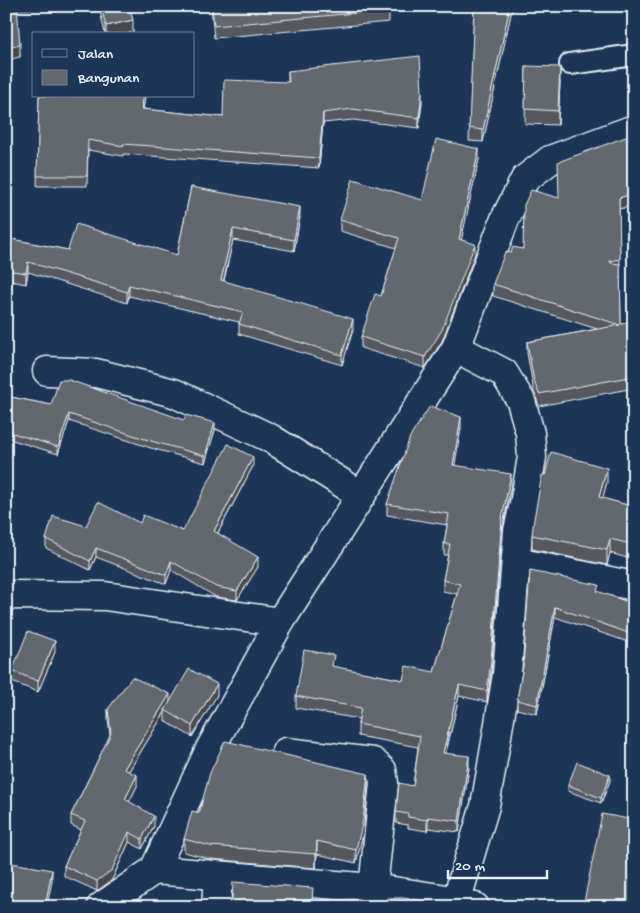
<svg xmlns="http://www.w3.org/2000/svg" width="640" height="913" font-family="'Gochi Hand',sans-serif">
  <rect width="100%" height="100%" fill="#1d3557"/>
  <filter id="ink" filterUnits="userSpaceOnUse"><feTurbulence type="fractalNoise" baseFrequency=".02" numOctaves="2"/><feDisplacementMap in="SourceGraphic" scale="10" xChannelSelector="R" yChannelSelector="G"/><feConvolveMatrix kernelMatrix="1 2 1 2 8 2 1 2 1" color-interpolation-filters="sRGB"/></filter>
  <g filter="url(#ink)">
    <g fill="none" stroke-linecap="round" stroke-linejoin="round">
      <!-- lane casing -->
      <g stroke="#e8f1f8" stroke-width="24">
        <path id="lane" d="M570 64 634 55"/>
      </g>
      <!-- street casing -->
      <g stroke="#e8f1f8" stroke-width="31">
        <g id="street">
          <path d="M456 348 504 373 521 401 530 433 532 457 525 499 518 531 507 674 497 736 485 806 456 902"/>
          <path d="M47 371 96 373 174 393 270 438 361 495"/>
          <path d="M516 562 634 586"/>
          <path d="M6 595 105 596 280 622"/>
          <path d="M286 752 373 762 382 770 384 783 373 888V905"/>
          <path d="M154 870 210 749 280 622 456 348 505 219 525 179 550 160 634 129"/>
          <path d="M101 907 154 870 373 888 440 898 475 907"/>
          <path d="M216 907 218 876"/>
        </g>
      </g>
      <!-- lane -->
      <use href="#lane" stroke="#1d3557" stroke-width="20"/>
      <!-- street -->
      <use href="#street" stroke="#1d3557" stroke-width="28"/>
    </g>
    <!-- wall -->
    <g fill="#56595f" stroke="#e8f1f8">
      <path d="M6 6H33V9L17 10 20 57Z"/>
      <path d="M99 6H130L133 32 125 34H105Z"/>
      <path d="M211 6H389V22L214 38Z"/>
      <path d="M474 6H516V9H512L483 142 469 141Z"/>
      <path d="M525 6H617L570 8Z"/>
      <path d="M526 66 560 82 558 125 525 124Z"/>
      <path d="M288 71 422 102 419 128 353 120 323 123 319 168 123 154V156L88 150 87 186H37L39 96H145L143 109 223 117 288 82Z"/>
      <path d="M634 134V205L619 209 621 324 634 336V388L539 406 534 392 527 353V342L597 329 493 296V284L511 253 523 249Z"/>
      <path d="M479 159 461 240 475 254 442 341 425 368 361 348V337L381 296 396 248 340 231V220L422 200Z"/>
      <path d="M191 187 300 217 294 251 233 240 224 281 353 330 342 365 239 334V322L129 296 127 303 28 272 26 284 6 280V238L68 250 177 255Z"/>
      <path d="M6 396 51 405 215 430 205 463 151 448 69 421 58 454 6 438Z"/>
      <path d="M461 428 454 466 511 485 502 530 491 672 487 702 459 696 446 753 469 768 459 832 428 828 427 831 408 828V825L396 823V812L413 786 418 747 358 736V724L359 719 296 708V696L334 667 403 680 434 672 457 594 443 591V580L448 555H444V544L447 525 387 515V504Z"/>
      <path d="M253 466 218 533 258 567 237 600 216 597 171 570 166 584 96 557 90 570 46 548V539L86 526 140 523 183 531Z"/>
      <path d="M607 482 602 498 634 507V560L610 553 607 565 532 549V535Z"/>
      <path d="M530 571 599 592 634 604V644L555 617 537 714 517 709V700L523 666Z"/>
      <path d="M55 652 38 692 12 682V671Z"/>
      <path d="M217 695 192 737 165 721V712L129 771 137 786 129 802 154 826 142 849 129 842 112 880 97 891 64 876V866L81 830 71 825V815L110 735 108 719V709L170 702Z"/>
      <path d="M610 781 601 803 568 791V785Z"/>
      <path d="M368 787 363 834 356 863 317 854 316 868 210 859 184 852V839L199 813Z"/>
    </g>
    <!-- shaded-wall -->
    <g fill="#46484d" stroke="#e8f1f8">
      <path d="M510 6H512V9L483 142V130Z"/>
      <path d="M133 20V32L125 34H106V26Z"/>
      <path d="M20 45V57L6 60V48Z"/>
      <path d="M560 67V82L558 125V111Z"/>
      <path d="M422 92V102L419 128V118Z"/>
      <path d="M143 96H145L142 119V109Z"/>
      <path d="M323 113V123L319 168V158Z"/>
      <path d="M479 149V159L459 250V239Z"/>
      <path d="M634 193V205L619 209V198Z"/>
      <path d="M300 207V217L294 251V240Z"/>
      <path d="M233 229V240L221 291V280Z"/>
      <path d="M475 244V254L442 341 425 368V357Z"/>
      <path d="M28 262V272L26 284V273Z"/>
      <path d="M129 285V296L127 303V292Z"/>
      <path d="M353 319V330L342 365V355Z"/>
      <path d="M69 414V421L58 454V447Z"/>
      <path d="M461 417V428L453 476V465Z"/>
      <path d="M215 423V430L205 463V456Z"/>
      <path d="M253 457V466L214 540V531Z"/>
      <path d="M607 468V482L599 512V497Z"/>
      <path d="M511 474V485L502 530 491 672 487 702V691L502 518Z"/>
      <path d="M610 539V553L607 565V550Z"/>
      <path d="M96 548V557L90 570V561Z"/>
      <path d="M258 557V567L237 600V591Z"/>
      <path d="M171 561V570L166 584V575Z"/>
      <path d="M555 607V617L537 714V705Z"/>
      <path d="M55 641V652L38 692V681Z"/>
      <path d="M217 684V695L192 737V726Z"/>
      <path d="M459 685V696L443 764V753Z"/>
      <path d="M170 694V704L165 710V712L124 779V769Z"/>
      <path d="M469 756V768L459 832V821Z"/>
      <path d="M368 774V787L363 834 356 863V850Z"/>
      <path d="M137 775V786L125 810V799Z"/>
      <path d="M610 775V781L601 803V798Z"/>
      <path d="M154 816V826L142 849V839Z"/>
      <path d="M428 817V828L427 831V820Z"/>
      <path d="M129 832V842L112 880 97 891V881Z"/>
      <path d="M317 841V854L316 868V854Z"/>
      <path d="M52 870V881L47 907H45Z"/>
    </g>
    <!-- building -->
    <g fill="#64676e" stroke="#e8f1f8">
      <path d="M6 6H17L20 45 6 48Z"/>
      <path d="M101 6H130L133 20 106 26Z"/>
      <path d="M212 6H389V10L214 26Z"/>
      <path d="M474 6H510L483 130 469 128Z"/>
      <path d="M420 56 422 92 419 118 353 109 323 113 319 158 123 144V146L88 140 87 176H37L39 96H143L142 109 223 117 224 80 289 82 288 71Z"/>
      <path d="M526 66 560 67 558 111 525 109Z"/>
      <path d="M634 134V193L619 198 620 259 610 261 611 263 620 264 621 324 631 322 634 336V376L539 394 534 381 527 342 620 325 493 284 505 252 511 253 513 247 523 249 524 205 531 190 559 198 558 162Z"/>
      <path d="M436 139 479 149 459 239 475 244 442 330 425 357 361 337 375 294 381 296 399 238 340 220 353 179 422 200Z"/>
      <path d="M191 187 300 207 294 240 233 229 221 280 353 319 342 355 239 324 243 312 129 285 127 292 28 262 26 273 6 270V238L68 250 76 224 177 255Z"/>
      <path d="M59 380H69L184 420 186 415 215 423 205 456 151 441 69 414 58 447 6 431V396L51 405Z"/>
      <path d="M430 406 461 417 453 465 511 474 502 518 491 661 487 691 459 685 443 753 469 756 459 821 428 817 427 820 408 817V814L396 812 399 783 413 786 420 736 358 724 361 708 296 696 304 650 334 655 332 666 403 680 406 666 434 672 460 584 443 580 450 544H444L449 514 387 504 410 437Z"/>
      <path d="M228 444 253 457 214 531 258 557 237 591 216 587 171 561 166 575 96 548 90 561 46 539 53 516 86 526 98 502 140 523 143 515 183 531Z"/>
      <path d="M551 452 607 468 599 497 634 507V545L610 539 607 550 532 535 534 519 542 475H545Z"/>
      <path d="M530 571 599 585 597 591 634 604V635L555 607 537 705 517 700 523 666Z"/>
      <path d="M28 631 55 641 38 681 12 671Z"/>
      <path d="M189 669 217 684 192 726 165 710Z"/>
      <path d="M132 677 170 694 124 769 137 775 125 799 154 816 142 839 129 832 112 870 97 881 64 866 85 821 71 815 111 733 108 709Z"/>
      <path d="M225 741 368 774 363 820 356 850 317 841 316 854 210 846 184 839 192 811 199 813 210 773Z"/>
      <path d="M577 762 610 775 601 798 568 785Z"/>
      <path d="M602 814 634 820V907H583Z"/>
      <path d="M6 862 52 870 45 907H6Z"/>
      <path d="M233 882 313 888 312 901 359 899 364 907H227L232 898Z"/>
      <path d="M388 898H402L435 902V907H382L386 903Z"/>
    </g>
  </g>
  <!-- margin -->
  <rect width="640" height="913" fill="none" stroke="#1d3557" stroke-width="25"/>
  <rect x="12" y="12" width="615" height="888" fill="none" stroke="#e8f1f8" stroke-width="2" filter="url(#ink)"/>
  <!-- legend -->
  <rect x="32" y="32" width="162" height="65" fill="#1d3557" stroke="#6e8097"/>
  <rect x="42" y="49" width="25" height="8" fill="#1d3557" stroke="#6e8097"/>
  <text x="78" y="58" font-size="15" fill="#e8f1f8">Jalan</text>
  <rect x="42" y="70" width="25" height="15" fill="#64676e" stroke="#6e8097"/>
  <text x="78" y="82" font-size="15" fill="#e8f1f8">Bangunan</text>
  <!-- scale -->
  <path d="M448 870v8h99v-8" fill="none" stroke="#e8f1f8" stroke-width="2.5"/>
  <text x="455" y="870" font-size="15" fill="#e8f1f8" stroke="#1d3557" stroke-width="4" paint-order="stroke">20 m</text>
</svg>
